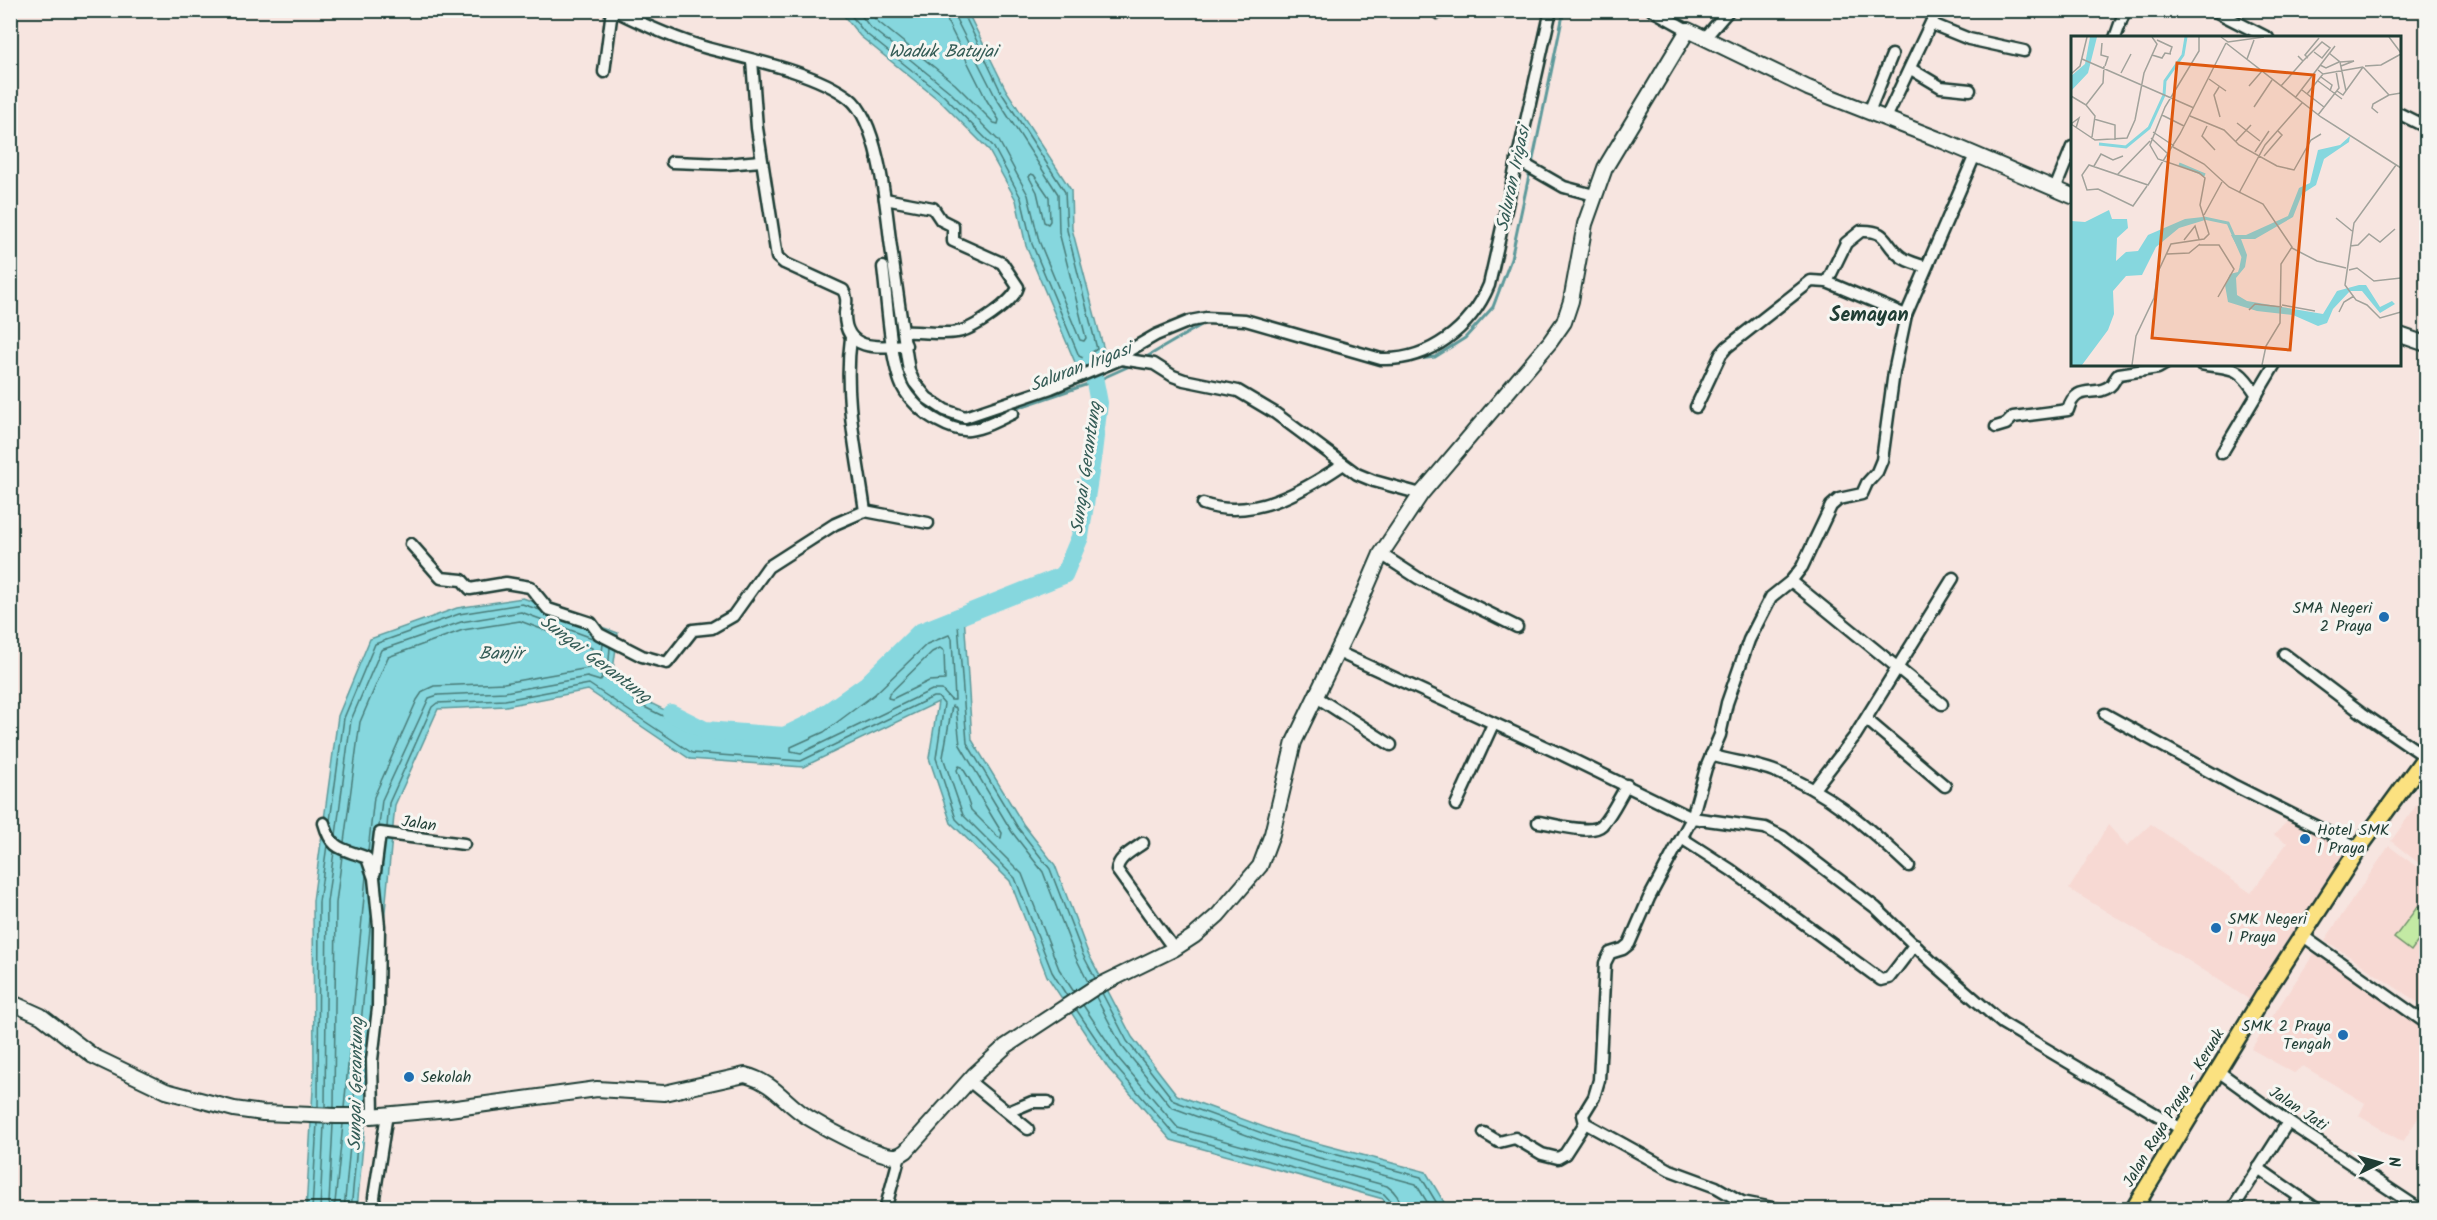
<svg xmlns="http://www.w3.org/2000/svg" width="2437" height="1220" font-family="Kalam,sans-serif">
  <rect width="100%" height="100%" fill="#f7e5e0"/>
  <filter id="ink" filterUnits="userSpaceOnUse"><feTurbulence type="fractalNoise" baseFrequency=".0167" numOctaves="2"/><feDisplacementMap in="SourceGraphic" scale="12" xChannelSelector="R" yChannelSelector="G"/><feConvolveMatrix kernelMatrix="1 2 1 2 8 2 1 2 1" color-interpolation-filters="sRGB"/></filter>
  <g filter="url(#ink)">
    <!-- built -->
    <g fill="#f7d9d3">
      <path d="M2426 792V869L2391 841Z"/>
      <path d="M2298 810 2352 843 2250 1000 2194 964 2069 889 2108 825 2127 846 2151 824 2251 893 2287 843 2274 835Z"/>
      <path d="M2389 846 2426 874V1008L2325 940Z"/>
      <path d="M2319 946 2426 1022V1105L2403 1142 2359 1116 2365 1103 2303 1066 2294 1073 2251 1049Z"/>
    </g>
    <!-- green -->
    <path fill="#c3eaa4" stroke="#71946c" stroke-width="1.5" d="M2418 906 2426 913V930L2411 951 2394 938Z"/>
    <!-- water -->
    <g fill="#86d7de" stroke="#5d999a" stroke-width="1.5">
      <path d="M840 11H967L1006 90 1071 190 1072 229 1105 354 1077 367 1026 246 1016 200 988 149 940 101 860 36Z"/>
      <path d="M523 598 618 633 613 670 642 699 705 730 784 736 815 721 867 684 920 632 964 614 972 740 1023 824 1055 865 1088 953 1132 1037 1177 1095 1283 1134 1426 1172 1448 1209H1389L1383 1199 1171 1140 1108 1068 1047 976 1010 881 951 823 929 758 938 702 803 767 690 759 588 690 506 706 438 709 395 805 357 1209 306 1210 314 1072 313 901 338 716 370 639 457 608Z"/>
    </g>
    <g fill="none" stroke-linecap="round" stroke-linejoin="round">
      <!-- shore -->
      <g stroke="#487b78" stroke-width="1.5">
        <path d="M847 10 864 32 944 96 993 146 1021 198 1032 244 1079 356 1083 358 1097 349 1067 230 1065 192 1001 92 962 10"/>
        <path d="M857 10 870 27 949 91 999 141 1028 195 1039 241 1080 340 1084 341 1086 338 1059 232 1058 194 995 96 956 19 955 10"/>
        <path d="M868 10 876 20 955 84 994 123 998 124 999 120 986 99 948 23 946 10"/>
        <path d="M1031 174 1034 175 1049 197 1050 221 1048 224 1044 222 1037 192 1029 177Z"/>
        <path d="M949 635 952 638 955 700H951L942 690H932L801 753 791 751V747L824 732 875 694 927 644Z"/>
        <path d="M610 647 608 673 638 704 702 735 753 741 784 742 819 726 870 689 923 638 958 624 967 743 1018 828 1050 869 1083 955 1095 978"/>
        <path d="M940 648 944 651 945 680 929 681 892 699 888 698 889 694 932 652Z"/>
        <path d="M959 766 962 767 1002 833 1001 838 998 837 971 810 957 770Z"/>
        <path d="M330 821 344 718 375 644 459 614 522 604 540 610"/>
        <path d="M379 826 382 800 429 698 438 695 505 692 587 677 600 681 602 678 600 669 603 644"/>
        <path d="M387 827 389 803 432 707 437 703 505 700 589 684 692 753 801 761 933 697H938L944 704 936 758 956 819 1015 878 1052 972 1067 996"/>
        <path d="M336 835 351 720 381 650 461 622 521 612 595 639"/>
        <path d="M344 842 360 722 388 657 463 630 520 621 592 648 591 665 589 668 504 683 434 686 423 691 417 700 374 797 368 851"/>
        <path d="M1074 992 1059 969 1022 874 963 815 943 757 952 706 956 708 960 745 1012 832 1043 872 1076 958 1088 982"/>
        <path d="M1102 993 1127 1041 1174 1101 1281 1140 1421 1177 1441 1210"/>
        <path d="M1096 997 1121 1045 1171 1107 1279 1147 1416 1184 1432 1210"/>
        <path d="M1083 1005 1119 1059 1178 1128 1387 1186C1395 1191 1401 1200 1402 1210"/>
        <path d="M1076 1009 1113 1064 1174 1134 1384 1194 1393 1204 1394 1210"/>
        <path d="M318 1107 319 902 327 845"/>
        <path d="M325 1107 327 902 334 852"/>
        <path d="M334 1108 336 903 342 856"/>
        <path d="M344 1108 366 876"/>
        <path d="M353 1108 371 918"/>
        <path d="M312 1210 317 1123"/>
        <path d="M320 1210 324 1124"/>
        <path d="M329 1210 331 1206 329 1203 333 1124"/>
        <path d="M335 1210 332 1206 335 1203 343 1124"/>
        <path d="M344 1210 352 1124"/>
        <path d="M351 1210 359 1124"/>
      </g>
      <!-- stream -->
      <g stroke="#5d999a" stroke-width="3">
        <path d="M604 10 610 14"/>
        <path d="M1532 164 1564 10"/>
        <path d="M1143 359 1203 324 1213 323"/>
        <path d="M1388 363 1435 357 1465 338 1493 307 1511 259 1530 171"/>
        <path d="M1014 409 1094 382 1134 364"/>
        <path d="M962 420 966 422 1002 413"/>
      </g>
      <!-- river -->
      <path stroke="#86d7de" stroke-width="18" d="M671 713 705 730 784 736 815 721 867 684 920 632 1064 575 1080 537 1093 453 1099 403 1091 361"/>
      <!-- street casing -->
      <g stroke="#1f3d34" stroke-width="15">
        <g id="street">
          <path d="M614 10C644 25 675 39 707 48 749 59 815 72 849 98 878 120 886 205 890 240 896 283 902 327 909 371L914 382 927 398 945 410 965 417 1051 388 1121 359 1130 350 1156 335 1190 321 1206 318 1245 320 1381 359C1429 361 1471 328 1489 285L1551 10"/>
          <path d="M1652 10 1688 30"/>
          <path d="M2213 10 2268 38"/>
          <path d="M1438 13 1440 10"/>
          <path d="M1932 24 1969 39 2024 51"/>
          <path d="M1705 38 1729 10"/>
          <path d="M2115 38 2125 10"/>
          <path d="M752 60 757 128 777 257 784 263 843 290C848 298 846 304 845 313 844 351 877 348 906 345"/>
          <path d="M1911 69 1941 87 1970 90"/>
          <path d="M604 72 612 10"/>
          <path d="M1869 112 1892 55"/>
          <path d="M2400 114 2426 127"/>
          <path d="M1886 118 1937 10"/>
          <path d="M1517 160 1564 187 1594 195"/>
          <path d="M672 162 726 164 761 161"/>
          <path d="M2055 189 2072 147"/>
          <path d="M885 199 933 208 941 220 953 226V241L1002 263 1018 287C1014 302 972 330 957 332 944 335 920 331 904 332"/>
          <path d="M883 267C887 298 890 359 902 386 909 400 924 414 938 421 947 426 959 431 969 430 984 428 999 420 1013 413"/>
          <path d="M1827 282 1846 243 1861 231C1889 230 1883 243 1900 256 1907 262 1918 264 1926 267"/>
          <path d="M1121 359 1154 364 1173 376 1184 380 1238 391 1275 413 1357 474 1374 481 1421 494"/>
          <path d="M2201 364C2234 370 2237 364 2257 395"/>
          <path d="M1696 407 1721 354 1727 347 1811 281 1827 282 1906 315"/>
          <path d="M1996 427 2006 424 2013 417 2068 410C2076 382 2096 398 2110 386 2114 383 2115 377 2119 374L2158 368 2165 364"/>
          <path d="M2222 453 2275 364"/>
          <path d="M1203 504C1252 521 1302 492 1342 465"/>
          <path d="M865 511 928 523"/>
          <path d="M411 544 441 578 462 580 470 589 506 583 530 587 548 609 591 623 599 634 642 656 667 663 693 630 712 628 733 616 768 567 835 524 865 511C857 454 843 396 851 338"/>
          <path d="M1381 554 1418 578 1517 627"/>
          <path d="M1791 581 1942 704"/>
          <path d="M1338 652 1563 755 1692 818 1765 828 1783 837 1876 908 1932 962 2002 1023 2181 1129"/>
          <path d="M2284 654 2362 713 2426 757"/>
          <path d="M1315 696 1391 745"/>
          <path d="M2105 714 2235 786 2359 848"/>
          <path d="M1866 719 1945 786"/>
          <path d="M1711 755C1732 762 1754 763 1774 771 1828 791 1868 827 1909 866"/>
          <path d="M1814 789 1855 736 1953 578"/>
          <path d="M1456 805 1493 724"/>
          <path d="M1538 822C1552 823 1591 836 1602 825 1612 814 1619 798 1627 785"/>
          <path d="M324 823C332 852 343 848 367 858L374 878 379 926 378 1008 372 1060 373 1115"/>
          <path d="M1683 839 1731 870 1881 980 1889 978 1915 944"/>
          <path d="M1143 843C1134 850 1118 857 1117 870L1174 949"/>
          <path d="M375 872 380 833 464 844"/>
          <path d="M2303 936 2426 1023"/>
          <path d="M2218 1071 2288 1122 2421 1210"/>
          <path d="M969 1081 1028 1129"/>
          <path d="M1008 1112 1032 1102H1048"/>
          <path d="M1484 1133 1499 1142 1515 1138 1542 1154 1558 1158 1565 1154 1585 1123"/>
          <path d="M2258 1168 2318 1210"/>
          <path d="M375 1210 374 1197 387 1114"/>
          <path d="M885 1210 900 1155"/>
          <path d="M1783 1210 1742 1202 1716 1187 1670 1170 1585 1123 1583 1115 1594 1097 1599 1080 1605 963 1610 953 1623 949 1629 944 1649 898 1692 818 1706 768 1720 735 1727 703 1749 640 1771 597 1791 581 1802 567 1831 506 1839 499 1862 494 1867 483 1877 472 1882 460 1894 372 1906 315 1975 155"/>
          <path d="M2232 1210 2288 1122"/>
          <path d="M2292 1210 2300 1197"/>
        </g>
      </g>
      <!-- secondary casing -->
      <g stroke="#1f3d34" stroke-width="18">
        <g id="secondary">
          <path d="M2400 335 2426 344"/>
          <path d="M10 1002 41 1016 93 1056 166 1091 234 1109 263 1113 336 1116H371L449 1109 597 1089 664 1093 745 1075C776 1083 785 1104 809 1118 827 1129 874 1155 894 1156 899 1156 902 1154 906 1151L974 1075 1006 1046 1094 988 1174 949 1194 936 1218 915 1260 866 1272 834 1294 742 1353 619 1381 554 1421 494 1550 342 1564 322 1571 301 1585 224 1605 168 1688 30 1808 88 1943 141 2072 196"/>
        </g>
      </g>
      <!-- primary casing -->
      <g stroke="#1f3d34" stroke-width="20">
        <path id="primary" d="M2133 1210 2265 993 2359 848 2426 756"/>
      </g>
      <!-- street -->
      <use href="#street" stroke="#f6f6f2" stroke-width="10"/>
      <!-- secondary -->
      <use href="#secondary" stroke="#f6f6f2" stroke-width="14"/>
      <!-- primary -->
      <use href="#primary" stroke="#fbe180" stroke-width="15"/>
    </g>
  </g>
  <!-- markers -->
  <g fill="#1f6fb2" stroke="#f6f6f2" stroke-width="2">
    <circle cx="2384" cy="617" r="6"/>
    <circle cx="2305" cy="839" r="6"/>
    <circle cx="2216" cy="928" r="6"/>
    <circle cx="2343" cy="1035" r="6"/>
    <circle cx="409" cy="1077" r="6"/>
  </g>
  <g text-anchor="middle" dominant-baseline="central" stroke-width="6" stroke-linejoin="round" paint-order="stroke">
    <!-- poi labels -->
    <g font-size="16" fill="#1f3d34" stroke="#f6f6f2" text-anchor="start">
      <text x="2372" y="608" text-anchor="end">SMA Negeri<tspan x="2372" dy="18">2 Praya</tspan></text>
      <text x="2317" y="830">Hotel SMK<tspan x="2317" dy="18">1 Praya</tspan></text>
      <text x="2228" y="919">SMK Negeri<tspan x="2228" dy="18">1 Praya</tspan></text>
      <text x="2331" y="1026" text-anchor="end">SMK 2 Praya<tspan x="2331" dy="18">Tengah</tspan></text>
      <text x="421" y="1077">Sekolah</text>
    </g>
    <!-- street labels -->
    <g font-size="16" fill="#1f3d34" stroke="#f6f6f2">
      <text transform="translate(419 824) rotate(8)">Jalan</text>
      <text transform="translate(2174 1108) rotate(-59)">Jalan Raya Praya - Keruak</text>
      <text transform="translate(2298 1109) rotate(34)">Jalan Jati</text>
    </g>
    <!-- water labels -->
    <g font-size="18" font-style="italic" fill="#345c56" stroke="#f6f6f2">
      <text x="943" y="52">Waduk Batujai</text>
      <text transform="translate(1514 179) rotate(-78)">Saluran Irigasi</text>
      <text transform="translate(1081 368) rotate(-21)">Saluran Irigasi</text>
      <text transform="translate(1087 468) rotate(-82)">Sungai Gerantung</text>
      <text x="501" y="654">Banjir</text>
      <text transform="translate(595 660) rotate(37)">Sungai Gerantung</text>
      <text transform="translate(357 1084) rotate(-89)">Sungai Gerantung</text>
    </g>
    <!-- quarter labels -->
    <g font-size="20" font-weight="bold" fill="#1f3d34" stroke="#f6f6f2">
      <text x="1869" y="316">Semayan</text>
    </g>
  </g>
  <!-- overview -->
  <g transform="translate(2071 36)">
    <rect width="330" height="330" fill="#f7e5e0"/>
    <path d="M19 1H26L17 37 0 55V40L14 28ZM279 100 278 106 253 123 245 149 231 158 222 181 184 203H170L176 219 174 231 165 242 166 259 176 265 252 278 266 255 288 249H295L309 271 321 265 324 268 309 277 291 255H279L262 273 256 287 247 290 222 279 186 275 157 266 154 249 159 238 167 236 172 221 160 199H175L217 180 228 152 239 147 247 114 269 109ZM38 174 41 183H56L57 192 46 202 45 225 55 216 67 215 77 199 114 183 132 181 134 184 108 192 85 211 71 239 55 240 42 255 43 278 37 294 11 329H0V185L14 186Z" fill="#86d7de"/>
    <path fill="none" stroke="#86d7de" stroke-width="3" d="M28 108 55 111 78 92 93 59 94 45 112 19 115 1M108 128 134 139M133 182 157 187 172 221 170 231"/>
    <path fill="none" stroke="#a1a29b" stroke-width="1.5" d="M150 1 157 6 193 1M318 1 330 17M86 4 101 11 99 17M31 7 30 19 37 21 34 30M155 7 250 81 330 132M258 17 269 26 275 55M81 19 91 22 94 17 100 18M237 22 234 19 248 2M11 23 123 72M176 23 183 4M232 25 251 6 259 12 251 22 243 16M269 26 283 25 270 30M249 29 255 32 268 26M294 30 310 29 330 18M292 31 318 59 330 57M247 34 252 38 292 31M50 37 60 18M0 38 9 30 16 1M250 41 261 49 259 55M138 43 155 55M247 45 271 63M178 50 191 35M210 50 232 25 227 20M148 51 143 59 149 81M231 54 253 71M266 55 272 59 292 31M236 58 252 38M0 60 15 69 32 47 33 30M224 62 264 10M15 69 24 80 21 101M183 71 201 44M307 77 301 72 302 68 318 59M91 79 113 90M247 79 268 52 265 35M119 80 153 94 168 109 206 130 223 134 240 104 250 98M23 83 44 89V104M166 87 189 105M0 88 24 104 56 102 64 84 73 37 86 8 81 1M0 88 8 82 5 92M136 90 131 100 144 114M82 96 103 110M80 102 97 118M165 105 180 89M102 111 133 128 158 151 192 168 221 211 210 228 209 287 195 310 191 329M184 116 198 95M193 120 211 99 207 95M325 129 283 187 274 249 285 264 296 269 309 282 330 276M23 130 30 118 42 124 52 120M46 139 79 105M76 150 62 170 27 153 16 154 11 139 18 129 77 149 109 98 155 7M168 157 194 109 231 67M133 179 151 146M265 182 281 195M113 204 124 190 128 203M128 209H148L163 233 147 261M279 210 287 209 298 198 309 206 324 193M221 212 246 225 275 232M96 218 118 217 129 208M278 234 286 232 303 245 330 242M211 269 244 275M178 274 184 268 211 271M268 276 273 266 283 260M61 329 65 300 83 262 87 236 100 208 133 203 138 198 129 169 134 142 128 137 87 123 79 109 94 71 128 15V1"/>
    <path fill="#de580e" fill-opacity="0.15" stroke="#de580e" stroke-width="3" d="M106 27 243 39 219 314 81 302Z"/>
    <rect width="330" height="330" fill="none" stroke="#1f3d34" stroke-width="3"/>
  </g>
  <!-- margin -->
  <rect width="2437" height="1220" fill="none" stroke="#f6f6f2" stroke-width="36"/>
  <rect x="18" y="18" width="2401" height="1184" fill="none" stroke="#1f3d34" stroke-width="2" filter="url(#ink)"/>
  <!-- north arrow -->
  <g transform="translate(2380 1163) rotate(85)" stroke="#f6f6f2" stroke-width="4.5" paint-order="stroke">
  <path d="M0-4.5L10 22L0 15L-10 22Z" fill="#1f3d34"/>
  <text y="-9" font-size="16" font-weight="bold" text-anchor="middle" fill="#1f3d34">N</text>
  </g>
</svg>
